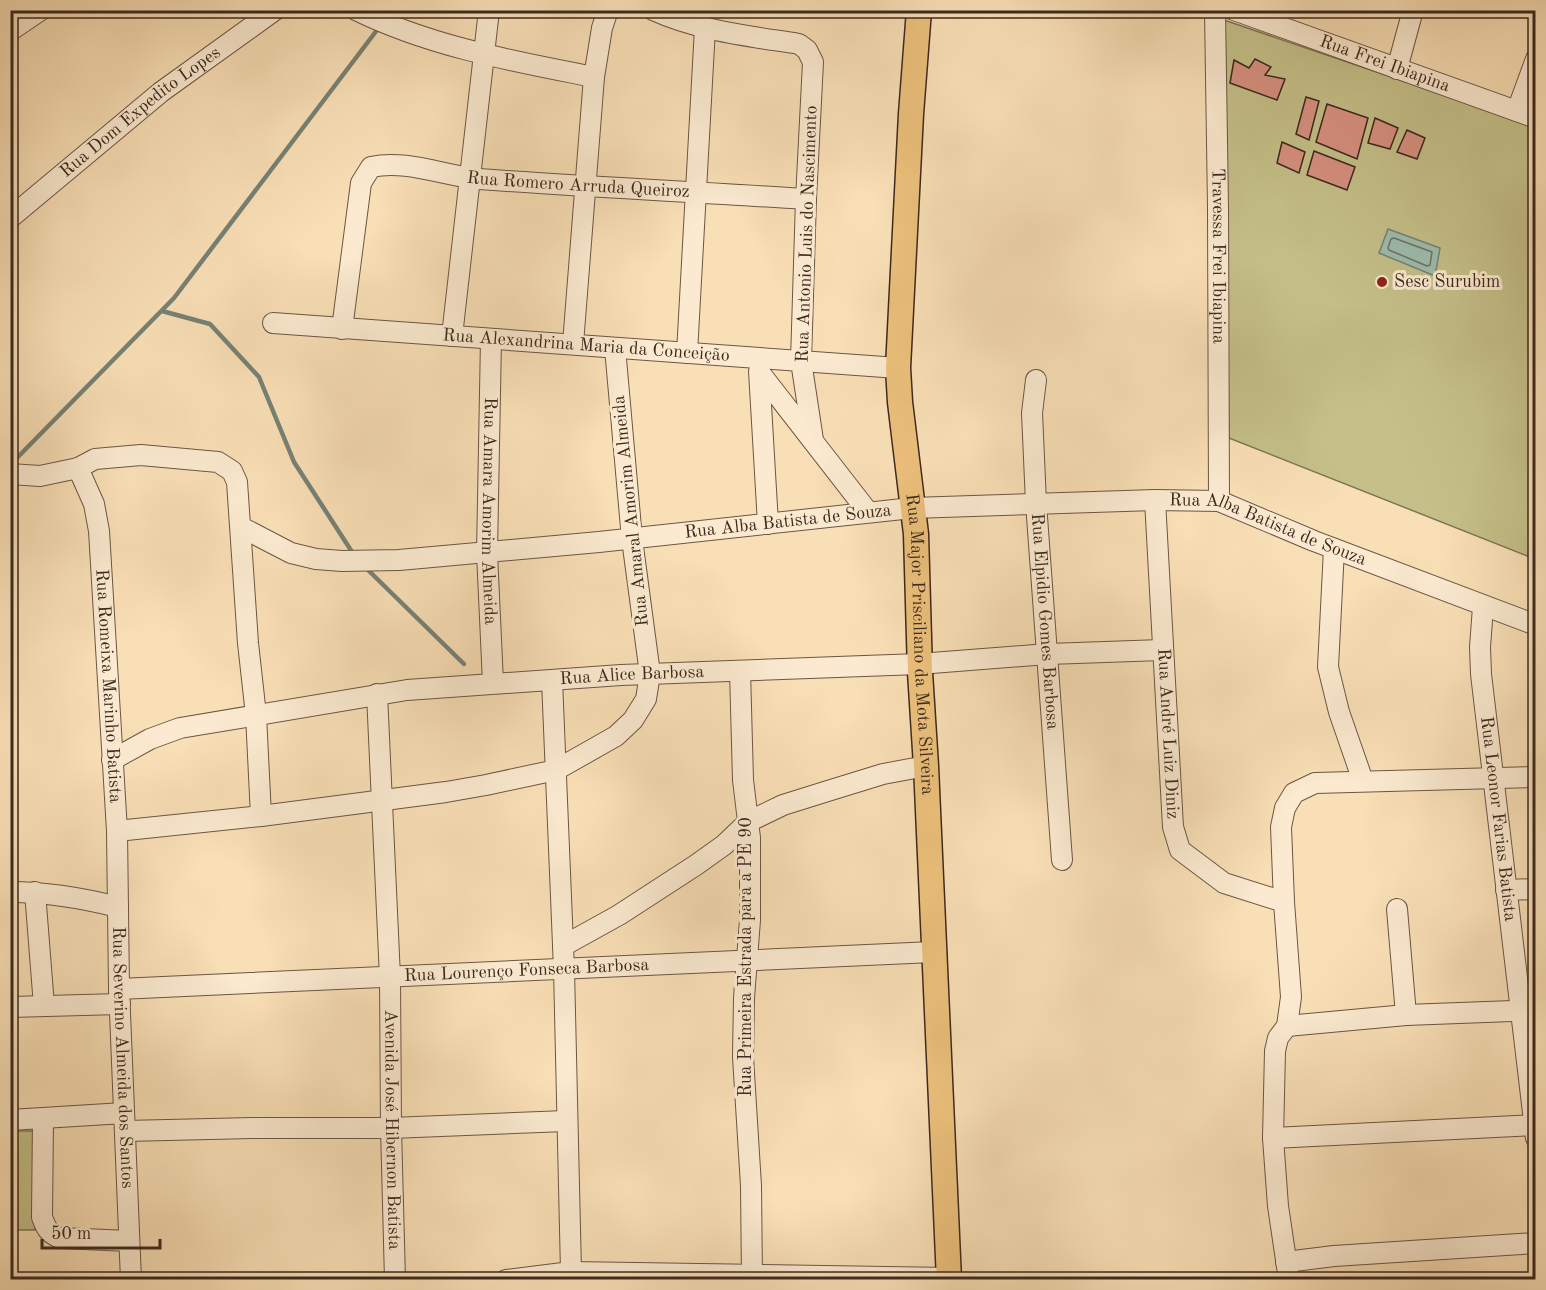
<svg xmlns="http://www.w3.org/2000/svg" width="1546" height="1290" font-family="'Old Standard TT',serif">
  <rect width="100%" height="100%" fill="#f9dfb6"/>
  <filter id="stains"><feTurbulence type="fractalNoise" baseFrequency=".00333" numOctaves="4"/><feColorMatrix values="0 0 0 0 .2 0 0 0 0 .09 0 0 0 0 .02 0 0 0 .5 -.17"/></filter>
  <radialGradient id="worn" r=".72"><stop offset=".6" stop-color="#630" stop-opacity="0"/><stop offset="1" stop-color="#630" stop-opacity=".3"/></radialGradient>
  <!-- green -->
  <g fill="#c5c089" stroke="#807454" stroke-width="1.5">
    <path d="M1224 20 1535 126V559L1229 438Z"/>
    <path d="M10 1131H34L35 1230H11Z"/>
  </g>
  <!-- water -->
  <path fill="#9ebdae" stroke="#778275" stroke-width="1.5" d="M1388 229 1440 248 1435 276 1379 253Z"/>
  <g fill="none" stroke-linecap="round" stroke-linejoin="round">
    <!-- shore -->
    <path stroke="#6d7366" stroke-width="1.5" d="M1394 238 1432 252 1430 265 1427 266 1389 250 1388 248 1391 239Z"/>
    <!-- stream -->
    <g stroke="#778275" stroke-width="4.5">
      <path d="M162 311 210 324 259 377 294 462 354 555"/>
      <path d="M11 464 174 298 380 26"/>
      <path d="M367 569 464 664"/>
    </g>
  </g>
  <!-- building -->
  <g fill="#d79181" stroke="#3c291f" stroke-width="1.5">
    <path d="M1255 59 1271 67 1265 75 1285 79 1277 100 1230 83 1234 60 1249 68Z"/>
    <path d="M1306 97 1319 101 1309 140 1296 134Z"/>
    <path d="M1327 104 1368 118 1357 159 1316 142Z"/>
    <path d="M1375 118 1398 128 1390 149 1368 143Z"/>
    <path d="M1407 130 1425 138 1417 159 1397 152Z"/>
    <path d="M1282 142 1305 152 1299 173 1277 163Z"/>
    <path d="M1314 151 1355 167 1347 190 1307 175Z"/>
  </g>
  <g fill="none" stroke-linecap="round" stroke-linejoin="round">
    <!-- minor casing -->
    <g stroke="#6b5645" stroke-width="22">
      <g id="minor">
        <path d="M356 10C432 47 513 61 594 77"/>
        <path d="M653 10C699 31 749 36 799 44L807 50 813 62 806 199 801 361 813 440"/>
        <path id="s1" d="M1215 10 1218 208 1219 501"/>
        <path id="s2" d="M1234 10 1536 118"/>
        <path d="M10 31 41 10"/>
        <path d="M1397 69 1413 10"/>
        <path d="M1517 111 1536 59"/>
        <path id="s3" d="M10 218 161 92 275 10"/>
        <path id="s4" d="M273 323 898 368"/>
        <path id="s5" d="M342 329 361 183 371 167C406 159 444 176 479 179 588 187 697 192 806 199"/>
        <path d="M452 336 489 10"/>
        <path id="s6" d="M491 339 487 553 493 683"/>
        <path d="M573 344 594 77 602 28 608 10"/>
        <path d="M687 353 705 28"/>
        <path d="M759 371 768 524"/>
        <path d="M760 373 868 512"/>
        <path id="s7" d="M1036 380 1032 413 1036 503 1062 860"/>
        <path id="s8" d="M78 468 94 504 99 531 117 831 119 989 131 1280"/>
        <path d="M10 474 40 476 78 468 95 459 141 455 218 462 232 471 237 482 248 643 256 715 261 816"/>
        <path id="s9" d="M1155 500 1173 827 1180 850 1224 883 1284 902"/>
        <path id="s10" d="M241 527 291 553 316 559 342 561 399 560 599 542 912 508 1155 500 1219 501 1314 541 1536 625"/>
        <path d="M1334 549 1328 667 1339 712 1363 781"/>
        <path id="s11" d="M1483 607 1480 647 1481 674 1536 1138"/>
        <path d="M740 671 743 780 750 838V920L744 998 743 1057 751 1186 752 1280"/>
        <path d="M552 680 564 969 571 1272"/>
        <path id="s12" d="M377 694 390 977 391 1128 395 1280"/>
        <path id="s13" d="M112 760 150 739 180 728 407 690 621 675 919 664 1048 654 1162 650"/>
        <path d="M117 831 261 816 446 792 486 785 556 770 616 736 633 720 646 699 650 674 632 539 615 348"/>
        <path d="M1506 890 1536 889"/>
        <path d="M10 892C48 892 82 898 118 907"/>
        <path d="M35 892 44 1006"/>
        <path d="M1397 909 1406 1015"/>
        <path d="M563 946 619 915 696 865 724 845 748 822 783 805 831 790 883 774 926 766"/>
        <path id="s14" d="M119 989 933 952"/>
        <path d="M10 1007 120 1004"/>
        <path d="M1287 1026 1406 1015 1536 1010"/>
        <path d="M43 1119 42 1217C46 1228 48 1233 60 1238L129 1241"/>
        <path d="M10 1120 124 1113"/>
        <path d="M125 1131 252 1128H391L566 1121"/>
        <path d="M1273 1138 1536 1125"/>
        <path d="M1286 1262 1334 1256 1536 1243"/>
        <path d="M506 1280 571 1272 949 1278"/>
        <path d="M1289 1280 1278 1206 1273 1138 1275 1051 1278 1038 1287 1026 1291 997 1284 902 1281 827 1285 808 1294 793 1315 783 1536 777"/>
      </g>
    </g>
    <!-- major casing -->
    <g stroke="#3c291f" stroke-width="27">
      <g id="major">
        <path id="s15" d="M919 10 911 114 898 368 900 402 916 534 920 672 926 766 949 1280"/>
      </g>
    </g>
    <!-- minor -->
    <use href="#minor" stroke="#fbead0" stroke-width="20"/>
    <!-- major -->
    <use href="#major" stroke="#ecc07b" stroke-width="24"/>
  </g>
  <!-- markers -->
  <circle fill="#8f2418" stroke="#fbead0" stroke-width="2" cx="1382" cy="282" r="6"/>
  <g text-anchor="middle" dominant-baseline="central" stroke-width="6" stroke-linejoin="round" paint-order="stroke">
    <!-- street labels -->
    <g font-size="18" fill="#3c291f" stroke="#fbead0">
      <text stroke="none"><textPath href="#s2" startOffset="160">Rua Frei Ibiapina</textPath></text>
      <text stroke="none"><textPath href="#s3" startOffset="168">Rua Dom Expedito Lopes</textPath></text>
      <text stroke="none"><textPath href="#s5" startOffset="375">Rua Romero Arruda Queiroz</textPath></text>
      <text transform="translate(807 234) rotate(-88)">Rua Antonio Luis do Nascimento</text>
      <text stroke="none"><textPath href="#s1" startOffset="246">Travessa Frei Ibiapina</textPath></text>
      <text stroke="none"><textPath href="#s4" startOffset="314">Rua Alexandrina Maria da Conceição</textPath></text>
      <text stroke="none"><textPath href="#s6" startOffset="172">Rua Amara Amorim Almeida</textPath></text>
      <text transform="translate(631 511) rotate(-96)">Rua Amaral Amorim Almeida</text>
      <text stroke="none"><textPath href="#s10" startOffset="556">Rua Alba Batista de Souza</textPath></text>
      <text stroke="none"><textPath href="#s10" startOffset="1042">Rua Alba Batista de Souza</textPath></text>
      <text stroke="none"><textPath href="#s7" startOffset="242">Rua Elpidio Gomes Barbosa</textPath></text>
      <text stroke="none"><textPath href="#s15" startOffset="636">Rua Major Prisciliano da Mota Silveira</textPath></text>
      <text stroke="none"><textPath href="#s13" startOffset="531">Rua Alice Barbosa</textPath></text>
      <text stroke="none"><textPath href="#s8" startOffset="222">Rua Romeixa Marinho Batista</textPath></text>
      <text stroke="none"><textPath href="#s9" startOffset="234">Rua André Luiz Diniz</textPath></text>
      <text stroke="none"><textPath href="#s11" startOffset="213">Rua Leonor Farias Batista</textPath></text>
      <text transform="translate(746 957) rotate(-90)">Rua Primeira Estrada para a PE 90</text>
      <text stroke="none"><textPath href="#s14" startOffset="408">Rua Lourenço Fonseca Barbosa</textPath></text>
      <text stroke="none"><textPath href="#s8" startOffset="594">Rua Severino Almeida dos Santos</textPath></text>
      <text stroke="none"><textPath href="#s12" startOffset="436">Avenida José Hibernon Batista</textPath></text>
    </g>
    <!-- poi labels -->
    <g font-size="18" fill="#3c291f" stroke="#fbead0" text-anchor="start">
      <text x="1394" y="282">Sesc Surubim</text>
    </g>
  </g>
  <!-- margin -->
  <rect width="1546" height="1290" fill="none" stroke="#f9dfb6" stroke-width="36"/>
  <rect x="12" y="12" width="1522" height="1266" fill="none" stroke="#3c291f" stroke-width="3"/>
  <rect x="18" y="18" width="1510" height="1254" fill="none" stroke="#3c291f" stroke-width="1.5"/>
  <!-- scale -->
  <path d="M42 1239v9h118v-9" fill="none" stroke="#3c291f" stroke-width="3"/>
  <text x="51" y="1239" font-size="18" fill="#3c291f" stroke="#fbead0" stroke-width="4.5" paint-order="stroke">50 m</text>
  <rect width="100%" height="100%" filter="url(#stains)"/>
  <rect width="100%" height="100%" fill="url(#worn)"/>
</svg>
